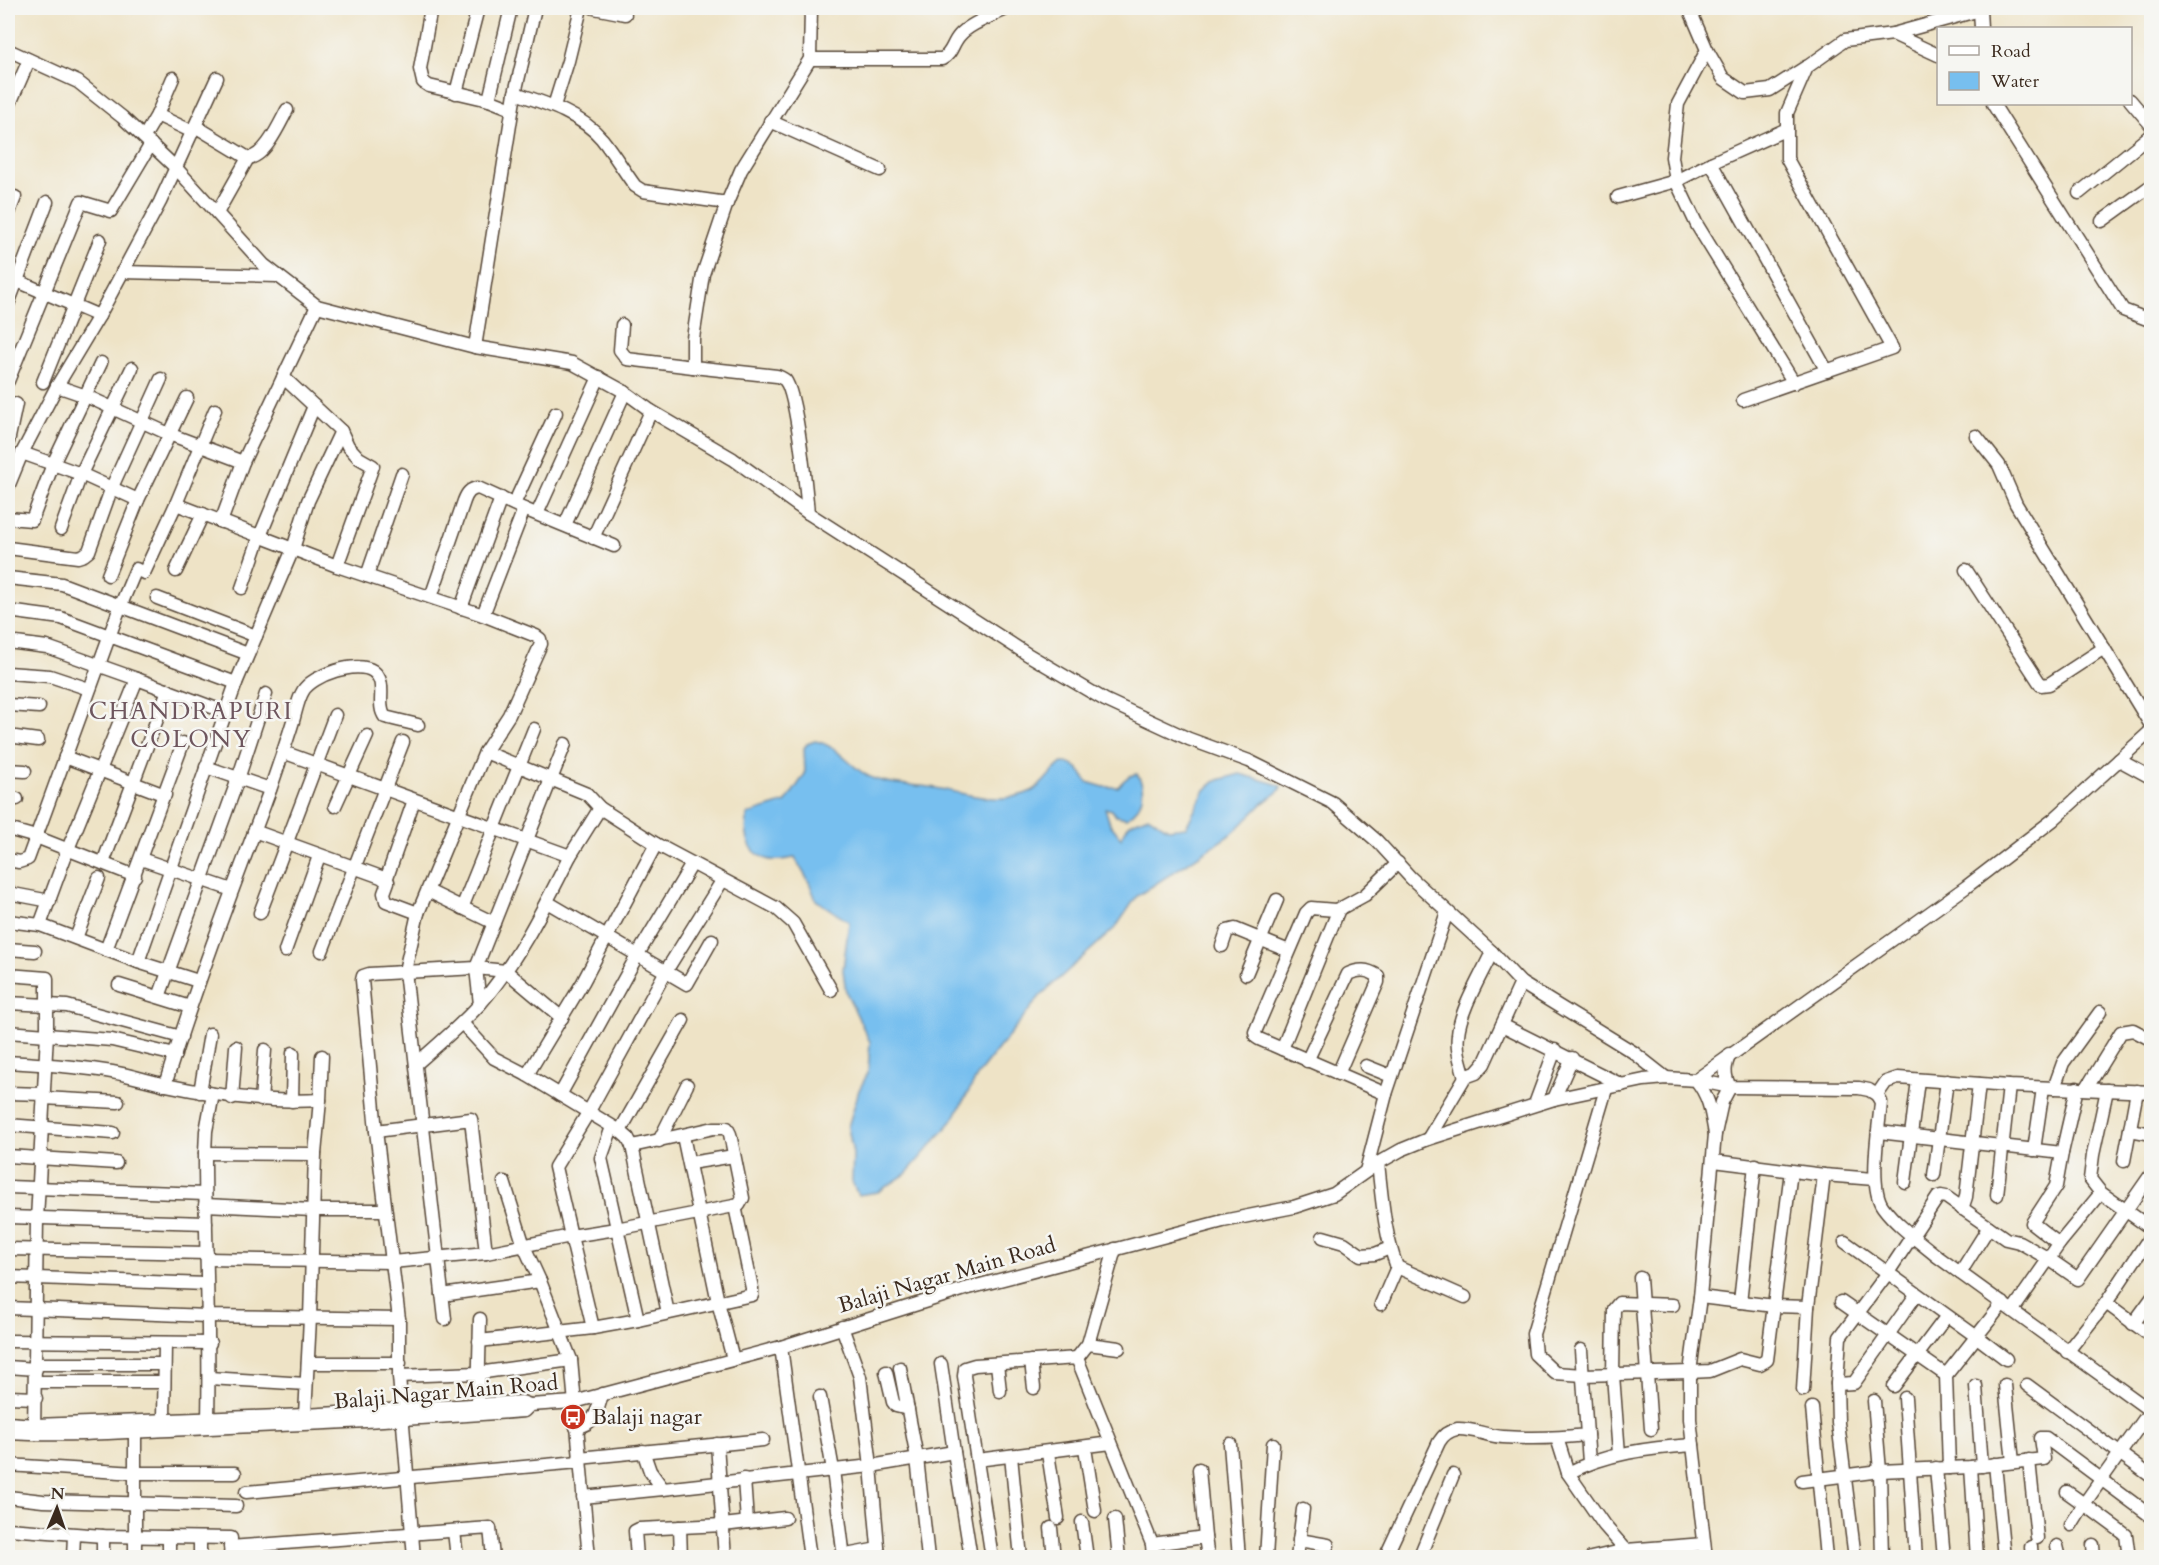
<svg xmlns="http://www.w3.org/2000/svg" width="2159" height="1565" font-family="Cardo,serif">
  <rect width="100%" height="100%" fill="#f6f6f2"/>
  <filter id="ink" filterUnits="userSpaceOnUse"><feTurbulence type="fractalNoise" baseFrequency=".0167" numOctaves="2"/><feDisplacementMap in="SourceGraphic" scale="12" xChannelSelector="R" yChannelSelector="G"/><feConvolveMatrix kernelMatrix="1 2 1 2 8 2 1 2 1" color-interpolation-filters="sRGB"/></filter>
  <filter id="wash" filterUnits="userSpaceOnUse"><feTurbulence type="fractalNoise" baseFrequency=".008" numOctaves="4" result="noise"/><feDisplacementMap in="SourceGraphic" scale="24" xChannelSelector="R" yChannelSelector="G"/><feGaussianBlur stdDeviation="1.35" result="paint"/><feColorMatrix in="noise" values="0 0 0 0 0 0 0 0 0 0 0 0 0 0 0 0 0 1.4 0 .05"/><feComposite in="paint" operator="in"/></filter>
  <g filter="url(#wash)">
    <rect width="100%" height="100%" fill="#eee3c6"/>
    <!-- water -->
    <path fill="#77bfef" stroke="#597486" stroke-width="1.5" d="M815 741C837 745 849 766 868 776 884 785 918 785 936 788 968 794 1000 806 1032 791 1043 786 1051 770 1062 763 1076 763 1081 771 1087 782L1104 787H1118C1123 781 1128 775 1137 774 1147 789 1143 808 1127 818L1116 816 1112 810 1105 808 1110 824 1121 838 1129 824 1148 816 1168 829 1186 827 1205 790 1215 781 1240 774 1276 784 1281 786 1280 790 1262 804 1233 833 1137 896 1116 927 1041 995 979 1073 952 1121 906 1174 878 1192 858 1195 852 1182 853 1154 848 1127 859 1090 868 1073 870 1042 846 992 843 970 849 922 816 900 809 882 795 858C786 859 775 862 766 859 746 851 744 831 748 814L786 802 805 774 804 748 807 744Z"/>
  </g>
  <g filter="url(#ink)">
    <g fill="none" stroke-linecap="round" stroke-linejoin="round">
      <!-- minor casing -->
      <g stroke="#564637" stroke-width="15">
        <g id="minor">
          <path d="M431 8 420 69 423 82 429 86 489 100 512 109"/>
          <path d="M594 8 625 14"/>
          <path d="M1689 8 1707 50 1723 78 1745 93 1770 90 1806 67"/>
          <path d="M1893 34 1980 10 1981 28"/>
          <path d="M8 50 78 82 122 117 176 168 264 265 317 306 475 347 572 363 625 392 651 411 733 459 808 513 1027 654 1105 700 1189 739 1249 761 1333 803 1377 841 1411 878 1492 952 1521 983 1633 1052 1666 1078"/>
          <path d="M1707 50 1678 104 1672 157 1676 181 1697 225 1794 383"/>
          <path d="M810 59H942C952 54 952 44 959 36 970 23 993 16 1008 8"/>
          <path d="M456 93 478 8"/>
          <path d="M515 93C545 103 581 114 602 139 614 154 624 171 635 186L643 191 727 203"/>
          <path d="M489 100 511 8"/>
          <path d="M2130 100 2152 126"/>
          <path d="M1993 104 2123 310 2152 321"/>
          <path d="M554 106 568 61 581 8"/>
          <path d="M8 108 29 60"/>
          <path d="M157 115 173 78"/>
          <path d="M770 121 880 170"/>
          <path d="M195 126 248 158C265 157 279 125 287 110"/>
          <path d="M144 137 157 115 193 132"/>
          <path d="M1711 163 1827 371"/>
          <path d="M2079 193 2152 134"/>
          <path d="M1618 197 1676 181 1711 163 1787 129"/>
          <path d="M217 213 248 158"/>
          <path d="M8 215 15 197"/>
          <path d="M2102 221 2152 185"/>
          <path d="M122 272 278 276"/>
          <path d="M8 277 99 316"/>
          <path d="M8 304 47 202"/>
          <path d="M622 325 620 350 627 359 693 367"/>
          <path d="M475 347 515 93 535 8"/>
          <path d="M283 377 341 431 348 446 359 458 373 466 337 566"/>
          <path d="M8 381 81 202 111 211 151 144"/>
          <path d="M43 382 100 240"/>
          <path d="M57 386 86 396 169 434 243 462"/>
          <path d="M1743 400 1892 348 1787 159V113L1807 67 1845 40 1893 34 1938 55"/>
          <path d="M215 410 176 504 337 566 483 615 536 636 540 639 541 644 509 715 485 752 418 913 386 901 384 893 388 882 381 877 254 831"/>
          <path d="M1976 436 1999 465 2016 504 2152 727"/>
          <path d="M8 442 16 404"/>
          <path d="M22 453 81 474 138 500"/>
          <path d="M8 487 22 453 57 386 99 316 160 202 217 78"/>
          <path d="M514 504 556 413"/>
          <path d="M808 513C806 490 797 394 785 380 784 379 778 376 777 376L693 367V338L703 274 727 203 741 170 810 59 811 8"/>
          <path d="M537 514 599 377"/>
          <path d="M8 518 32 520 53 464 101 363"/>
          <path d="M221 522 243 462 317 306"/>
          <path d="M565 525 625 392"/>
          <path d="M61 529 81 474 132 368"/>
          <path d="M593 538 651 411"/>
          <path d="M8 548 78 557 84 555 89 551 112 487 161 379"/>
          <path d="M1966 570 2041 685 2049 684 2104 648"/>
          <path d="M176 571 203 514"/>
          <path d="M108 575 138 500 187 398"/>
          <path d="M367 576 402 474"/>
          <path d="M8 578 62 584 248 654"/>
          <path d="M242 588 260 536 314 406"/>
          <path d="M431 597 464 501C467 493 470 489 478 488L524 509 614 546"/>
          <path d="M157 598 256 636"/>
          <path d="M461 608 501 498"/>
          <path d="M8 611 61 618 236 683"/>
          <path d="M483 615 524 509"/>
          <path d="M8 642 47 647 137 679 68 849 40 925"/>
          <path d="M8 673 50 676 89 689"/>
          <path d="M137 679 225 712"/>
          <path d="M8 705 39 707"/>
          <path d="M8 736 38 740"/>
          <path d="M283 752 570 856 600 808"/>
          <path d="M485 752 587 794 600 808 656 844 776 908 793 923 831 990"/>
          <path d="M65 757 165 795"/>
          <path d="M2119 760 2152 778"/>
          <path d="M206 767 270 789"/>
          <path d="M8 770 25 771"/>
          <path d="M8 798 17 799"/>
          <path d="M335 806 367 736"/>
          <path d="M8 829 36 837 135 876"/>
          <path d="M141 859 232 890"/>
          <path d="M8 860 19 862 28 859 120 607 136 569 144 573 176 504"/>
          <path d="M103 863 168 690"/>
          <path d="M386 880 414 800"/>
          <path d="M428 891 494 923"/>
          <path d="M8 893 50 901"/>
          <path d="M547 902 687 984 712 940"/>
          <path d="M462 908 534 729"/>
          <path d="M260 913 335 715"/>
          <path d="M418 913 405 971 445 1319"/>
          <path d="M8 921 40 925 138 962 198 981"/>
          <path d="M76 938 99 878"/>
          <path d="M1222 946 1227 931 1235 929 1289 951"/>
          <path d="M8 949 35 951"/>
          <path d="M106 950 183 743"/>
          <path d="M285 951 319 856"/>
          <path d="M322 951 403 742"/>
          <path d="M138 962 236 683 293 549 308 501 341 431"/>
          <path d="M1246 974 1277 900"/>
          <path d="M8 975 47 978V1034L37 1219 34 1433"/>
          <path d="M119 985 190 1007"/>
          <path d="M159 997 238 779 266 694"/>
          <path d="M8 1003 67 1006 181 1037"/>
          <path d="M480 1004 476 968 565 744"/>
          <path d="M462 1023 494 1058 527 1075 620 1131 628 1138 632 1146 714 1128H727L730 1134 743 1198 739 1205 616 1229 571 1236 555 1167 588 1113 666 971 722 881"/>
          <path d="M1502 1025 1622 1085"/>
          <path d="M8 1032 112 1040 175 1055"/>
          <path d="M1282 1049 1339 909"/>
          <path d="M1307 1061 1348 974C1359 969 1367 969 1378 976V982L1338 1074"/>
          <path d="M8 1062C42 1064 78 1066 112 1072 130 1075 148 1081 166 1085 217 1096 268 1103 320 1100L322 1056"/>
          <path d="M416 1064C438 1045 460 1026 480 1004 518 961 544 907 570 856"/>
          <path d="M1366 1066 1391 1076"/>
          <path d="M527 1075 583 982 656 844"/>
          <path d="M1465 1077C1461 1063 1456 1050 1458 1035 1460 1010 1481 976 1492 952"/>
          <path d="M165 1085C196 985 233 888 270 790 278 767 286 744 293 721 296 711 298 699 303 691 312 675 357 660 373 671 389 683 375 704 385 717L418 725"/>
          <path d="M2054 1088 2063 1063 2100 1012"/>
          <path d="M1606 1089 1533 1334 1535 1354 1555 1373 1583 1375 1690 1372 1710 1371 1740 1359 1760 1364 1767 1360 1791 1171"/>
          <path d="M2086 1089 2121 1032 2133 1030 2152 1040"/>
          <path d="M2107 1090 2093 1155 2090 1179 2101 1193 2152 1229"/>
          <path d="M200 1092 210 1034"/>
          <path d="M8 1093 43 1094"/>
          <path d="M1386 1094 1259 1039 1256 1037 1255 1032 1306 913 1311 908 1335 910 1343 907 1365 895 1398 863"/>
          <path d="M560 1095 638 954 692 864"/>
          <path d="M1877 1095 1881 1102C1879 1128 1868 1187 1883 1207 1897 1226 1919 1241 1938 1257L2152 1412"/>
          <path d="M1877 1095 1886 1082 1898 1078 2009 1086 2152 1092"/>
          <path d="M43 1098 118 1102"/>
          <path d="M232 1098 236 1047"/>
          <path d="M1554 1099 1572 1058"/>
          <path d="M261 1100 265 1050"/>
          <path d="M292 1101 293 1053"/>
          <path d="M1535 1104 1555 1050"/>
          <path d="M8 1125 113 1133"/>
          <path d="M612 1127 601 1158 638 1320"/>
          <path d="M2130 1130 2152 1134"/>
          <path d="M376 1131 471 1119 486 1253"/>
          <path d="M620 1131 683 1020"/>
          <path d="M1879 1132 2062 1153"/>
          <path d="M1715 1134C1711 1112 1710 1098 1696 1080L1966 887 2053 820 2152 730"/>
          <path d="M683 1136 718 1302 733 1359"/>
          <path d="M1428 1139 1465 1077 1476 1073 1484 1064 1521 983"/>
          <path d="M659 1141 687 1085"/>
          <path d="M632 1146 668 1313"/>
          <path d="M2034 1150 2043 1088"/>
          <path d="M205 1153 315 1154"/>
          <path d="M8 1156 116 1163"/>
          <path d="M1714 1161 1824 1175 1874 1179"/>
          <path d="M2124 1161 2137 1091"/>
          <path d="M690 1163 734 1156"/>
          <path d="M1378 1163C1382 1198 1384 1233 1397 1267L1465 1297"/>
          <path d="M1366 1171 1386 1094 1447 912"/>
          <path d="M1934 1175 1947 1081"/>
          <path d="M504 1182 524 1246 540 1281 571 1360 589 1558"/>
          <path d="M1905 1182 1918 1080"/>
          <path d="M8 1187 205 1194"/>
          <path d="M1997 1195 2009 1086"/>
          <path d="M205 1205 313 1210H385"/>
          <path d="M1962 1209 1966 1197 1979 1084"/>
          <path d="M8 1217 206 1223"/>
          <path d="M1323 1237 1344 1243 1361 1255 1375 1254 1390 1248"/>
          <path d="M1845 1242 1977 1337 2006 1359"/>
          <path d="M2059 1244 2032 1223 2056 1186 2062 1153 2077 1088"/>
          <path d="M8 1249 207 1253"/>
          <path d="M207 1259 392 1262 486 1253 571 1236 593 1328 479 1341"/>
          <path d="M1960 1273 1989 1227"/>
          <path d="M8 1277 207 1284"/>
          <path d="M1640 1278 1651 1429"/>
          <path d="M442 1295 540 1281"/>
          <path d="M1700 1297 1774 1306 1808 1307"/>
          <path d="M1740 1302 1755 1165"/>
          <path d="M1841 1302 1946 1375"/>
          <path d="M2106 1303 2152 1337"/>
          <path d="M1381 1304 1397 1267"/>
          <path d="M8 1308 207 1316 399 1319"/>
          <path d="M2013 1310 2059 1244 2101 1193"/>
          <path d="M2133 1324 2152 1298"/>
          <path d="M842 1327 860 1377 871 1466 879 1558"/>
          <path d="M593 1328 638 1320 752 1295V1288L735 1206"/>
          <path d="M8 1341 210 1343"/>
          <path d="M1088 1344 1119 1348"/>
          <path d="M781 1347 810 1558"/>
          <path d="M2067 1352 2106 1303 2152 1234"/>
          <path d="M1077 1358 1088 1344 1115 1249"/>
          <path d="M1031 1361 1034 1388"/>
          <path d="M308 1363H400"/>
          <path d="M36 1364H164"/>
          <path d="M997 1364 1000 1391"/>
          <path d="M8 1367 36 1369"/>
          <path d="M900 1368 917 1458 928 1558"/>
          <path d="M886 1372 893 1402 896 1406 908 1409"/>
          <path d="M399 1376 478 1373 571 1360"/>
          <path d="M209 1378 306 1384"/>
          <path d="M36 1382H164"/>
          <path d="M1837 1384 1854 1383 1916 1295"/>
          <path d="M2005 1385 2013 1462"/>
          <path d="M2027 1385 2152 1477"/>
          <path d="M1894 1386 1946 1317"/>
          <path d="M1976 1386 1982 1466"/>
          <path d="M1803 1390 1808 1307 1824 1175"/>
          <path d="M8 1397 36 1398"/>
          <path d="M820 1397 833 1470 844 1558"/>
          <path d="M1905 1398 1916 1558"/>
          <path d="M1874 1401 1880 1471 1882 1558"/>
          <path d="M478 1404 480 1319"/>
          <path d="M1812 1408 1826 1558"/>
          <path d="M305 1415 310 1318 315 1154 320 1100"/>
          <path d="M208 1419C210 1330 205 1241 205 1153L206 1131 213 1094"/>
          <path d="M164 1420 165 1343"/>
          <path d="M8 1423 35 1425 305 1415 522 1402 530 1405"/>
          <path d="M576 1427C595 1425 598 1410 602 1394"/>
          <path d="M135 1432V1558"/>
          <path d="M8 1433C74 1437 142 1431 209 1428 314 1424 419 1419 524 1411L530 1405 574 1402 781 1347 965 1289 1223 1221 1294 1207 1334 1194 1378 1163 1401 1150 1428 1139 1554 1099 1644 1080 1666 1078 1696 1080 1730 1087 1859 1088 1869 1090 1877 1095"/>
          <path d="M1587 1435 1589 1462"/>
          <path d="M1557 1438 1568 1473 1604 1525 1626 1550"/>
          <path d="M717 1444 725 1558"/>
          <path d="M1230 1444 1239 1558"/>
          <path d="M1085 1448 1095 1511"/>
          <path d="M643 1451 650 1471 663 1489 871 1466 954 1452 941 1364"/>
          <path d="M954 1452 971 1558"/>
          <path d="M1048 1453 1058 1518"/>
          <path d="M1619 1454 1613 1375 1614 1309 1619 1303 1673 1305"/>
          <path d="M1011 1456 1021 1558"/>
          <path d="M579 1458 763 1440"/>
          <path d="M977 1460 1111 1443"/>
          <path d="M2029 1460 2037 1538"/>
          <path d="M1995 1464 2004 1558"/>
          <path d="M8 1465 136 1473H235"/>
          <path d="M1971 1467 1977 1558"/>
          <path d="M1936 1468 1944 1558"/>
          <path d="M1949 1468 1946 1375 2003 1303"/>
          <path d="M1199 1469 1205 1537"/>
          <path d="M1568 1473C1607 1453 1649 1448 1693 1445"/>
          <path d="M744 1479 747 1522"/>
          <path d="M1802 1481 1880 1471 1971 1467 2044 1459 2041 1438H2046L2152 1517"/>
          <path d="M246 1492 579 1462"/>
          <path d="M2067 1492 2084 1504 2071 1525"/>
          <path d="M8 1497 43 1501 236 1506"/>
          <path d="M583 1497 663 1489"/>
          <path d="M1115 1519 1119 1558"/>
          <path d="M1082 1522 1087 1558"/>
          <path d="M680 1527 681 1558"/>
          <path d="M1051 1528 1054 1558"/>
          <path d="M8 1529 103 1536 231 1538 230 1558"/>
          <path d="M454 1531 457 1558"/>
          <path d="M103 1536V1558"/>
          <path d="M1299 1540 1328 1545"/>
          <path d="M1152 1544 1205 1537 1208 1558"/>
          <path d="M2093 1545 2094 1558"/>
          <path d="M2057 1546 2060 1558"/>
          <path d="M230 1547 490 1528 493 1558"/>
          <path d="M2031 1547 2032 1558"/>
          <path d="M73 1558 74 1535"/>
          <path d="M169 1558V1537"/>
          <path d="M200 1558V1538"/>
          <path d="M414 1558 399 1376V1319L376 1131 362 980 363 976 369 974 476 968 506 971 562 1018"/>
          <path d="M637 1558 635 1531 639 1529 723 1525 785 1518"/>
          <path d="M830 1558 878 1549"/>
          <path d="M992 1558 964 1376 965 1368 975 1365 1077 1358 1152 1544 1153 1558"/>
          <path d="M1266 1558 1273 1444"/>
          <path d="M1297 1558 1303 1509"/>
          <path d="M1385 1558 1439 1442C1443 1435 1448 1431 1457 1429 1472 1428 1487 1436 1503 1437 1531 1439 1559 1438 1587 1435L1581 1350"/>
          <path d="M1419 1558 1453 1475"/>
          <path d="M1591 1558 1626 1550 1704 1544"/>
          <path d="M1706 1558 1690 1419V1372L1700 1297 1715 1134 1722 1102 1730 1087C1724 1075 1724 1067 1730 1054"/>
          <path d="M1855 1558 1838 1423 1837 1384 1840 1337 1887 1274 1938 1197 1941 1196 1946 1197 2006 1239 2019 1242 2049 1259 2078 1279 2152 1173"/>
          <path d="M2129 1558 2126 1535 2084 1504 2150 1411"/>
        </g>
      </g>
      <!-- minor -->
      <use href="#minor" stroke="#fff" stroke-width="12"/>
    </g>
  </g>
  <!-- icons -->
  <defs>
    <g id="bus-disc" transform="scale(1.35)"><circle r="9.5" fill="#c8321e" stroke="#f6f6f2"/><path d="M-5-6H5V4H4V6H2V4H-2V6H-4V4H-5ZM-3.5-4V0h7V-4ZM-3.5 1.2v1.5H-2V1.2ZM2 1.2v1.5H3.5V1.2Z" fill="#fff"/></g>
  </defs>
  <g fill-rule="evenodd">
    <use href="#bus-disc" x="573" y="1417"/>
  </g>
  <g text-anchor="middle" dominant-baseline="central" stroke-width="5" stroke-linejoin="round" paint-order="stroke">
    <!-- street labels -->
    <g font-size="22" fill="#3b2a1e" stroke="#f6f6f2">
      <text transform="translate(947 1275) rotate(-16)">Balaji Nagar Main Road</text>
      <text transform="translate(446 1392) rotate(-5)">Balaji Nagar Main Road</text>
    </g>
    <!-- poi labels -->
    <g font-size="22" fill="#3b2a1e" stroke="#f6f6f2" text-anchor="start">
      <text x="592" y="1417">Balaji nagar</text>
    </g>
    <!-- neighbourhood labels -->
    <g font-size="24" letter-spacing="1.5" fill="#6e565e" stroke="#f6f6f2">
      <text x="191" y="711">CHANDRAPURI<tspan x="191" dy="28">COLONY</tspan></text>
    </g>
  </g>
  <!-- margin -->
  <rect width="2159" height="1565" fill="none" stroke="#f6f6f2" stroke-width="30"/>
  <!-- legend -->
  <rect x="1937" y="27" width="195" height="78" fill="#f6f6f2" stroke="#aba49d" stroke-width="1.5"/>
  <rect x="1949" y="46" width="30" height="9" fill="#ffffff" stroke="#aba49d" stroke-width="1.5"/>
  <text x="1991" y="57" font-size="18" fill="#3b2a1e">Road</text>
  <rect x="1949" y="72" width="30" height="18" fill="#77bfef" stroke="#aba49d" stroke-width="1.5"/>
  <text x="1991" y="87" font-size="18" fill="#3b2a1e">Water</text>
  <!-- north arrow -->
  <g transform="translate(57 1508) rotate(2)" stroke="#f6f6f2" stroke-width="4.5" paint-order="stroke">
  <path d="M0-4.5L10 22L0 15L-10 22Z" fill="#3b2a1e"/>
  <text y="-9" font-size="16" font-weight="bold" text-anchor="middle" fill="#3b2a1e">N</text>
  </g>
</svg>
